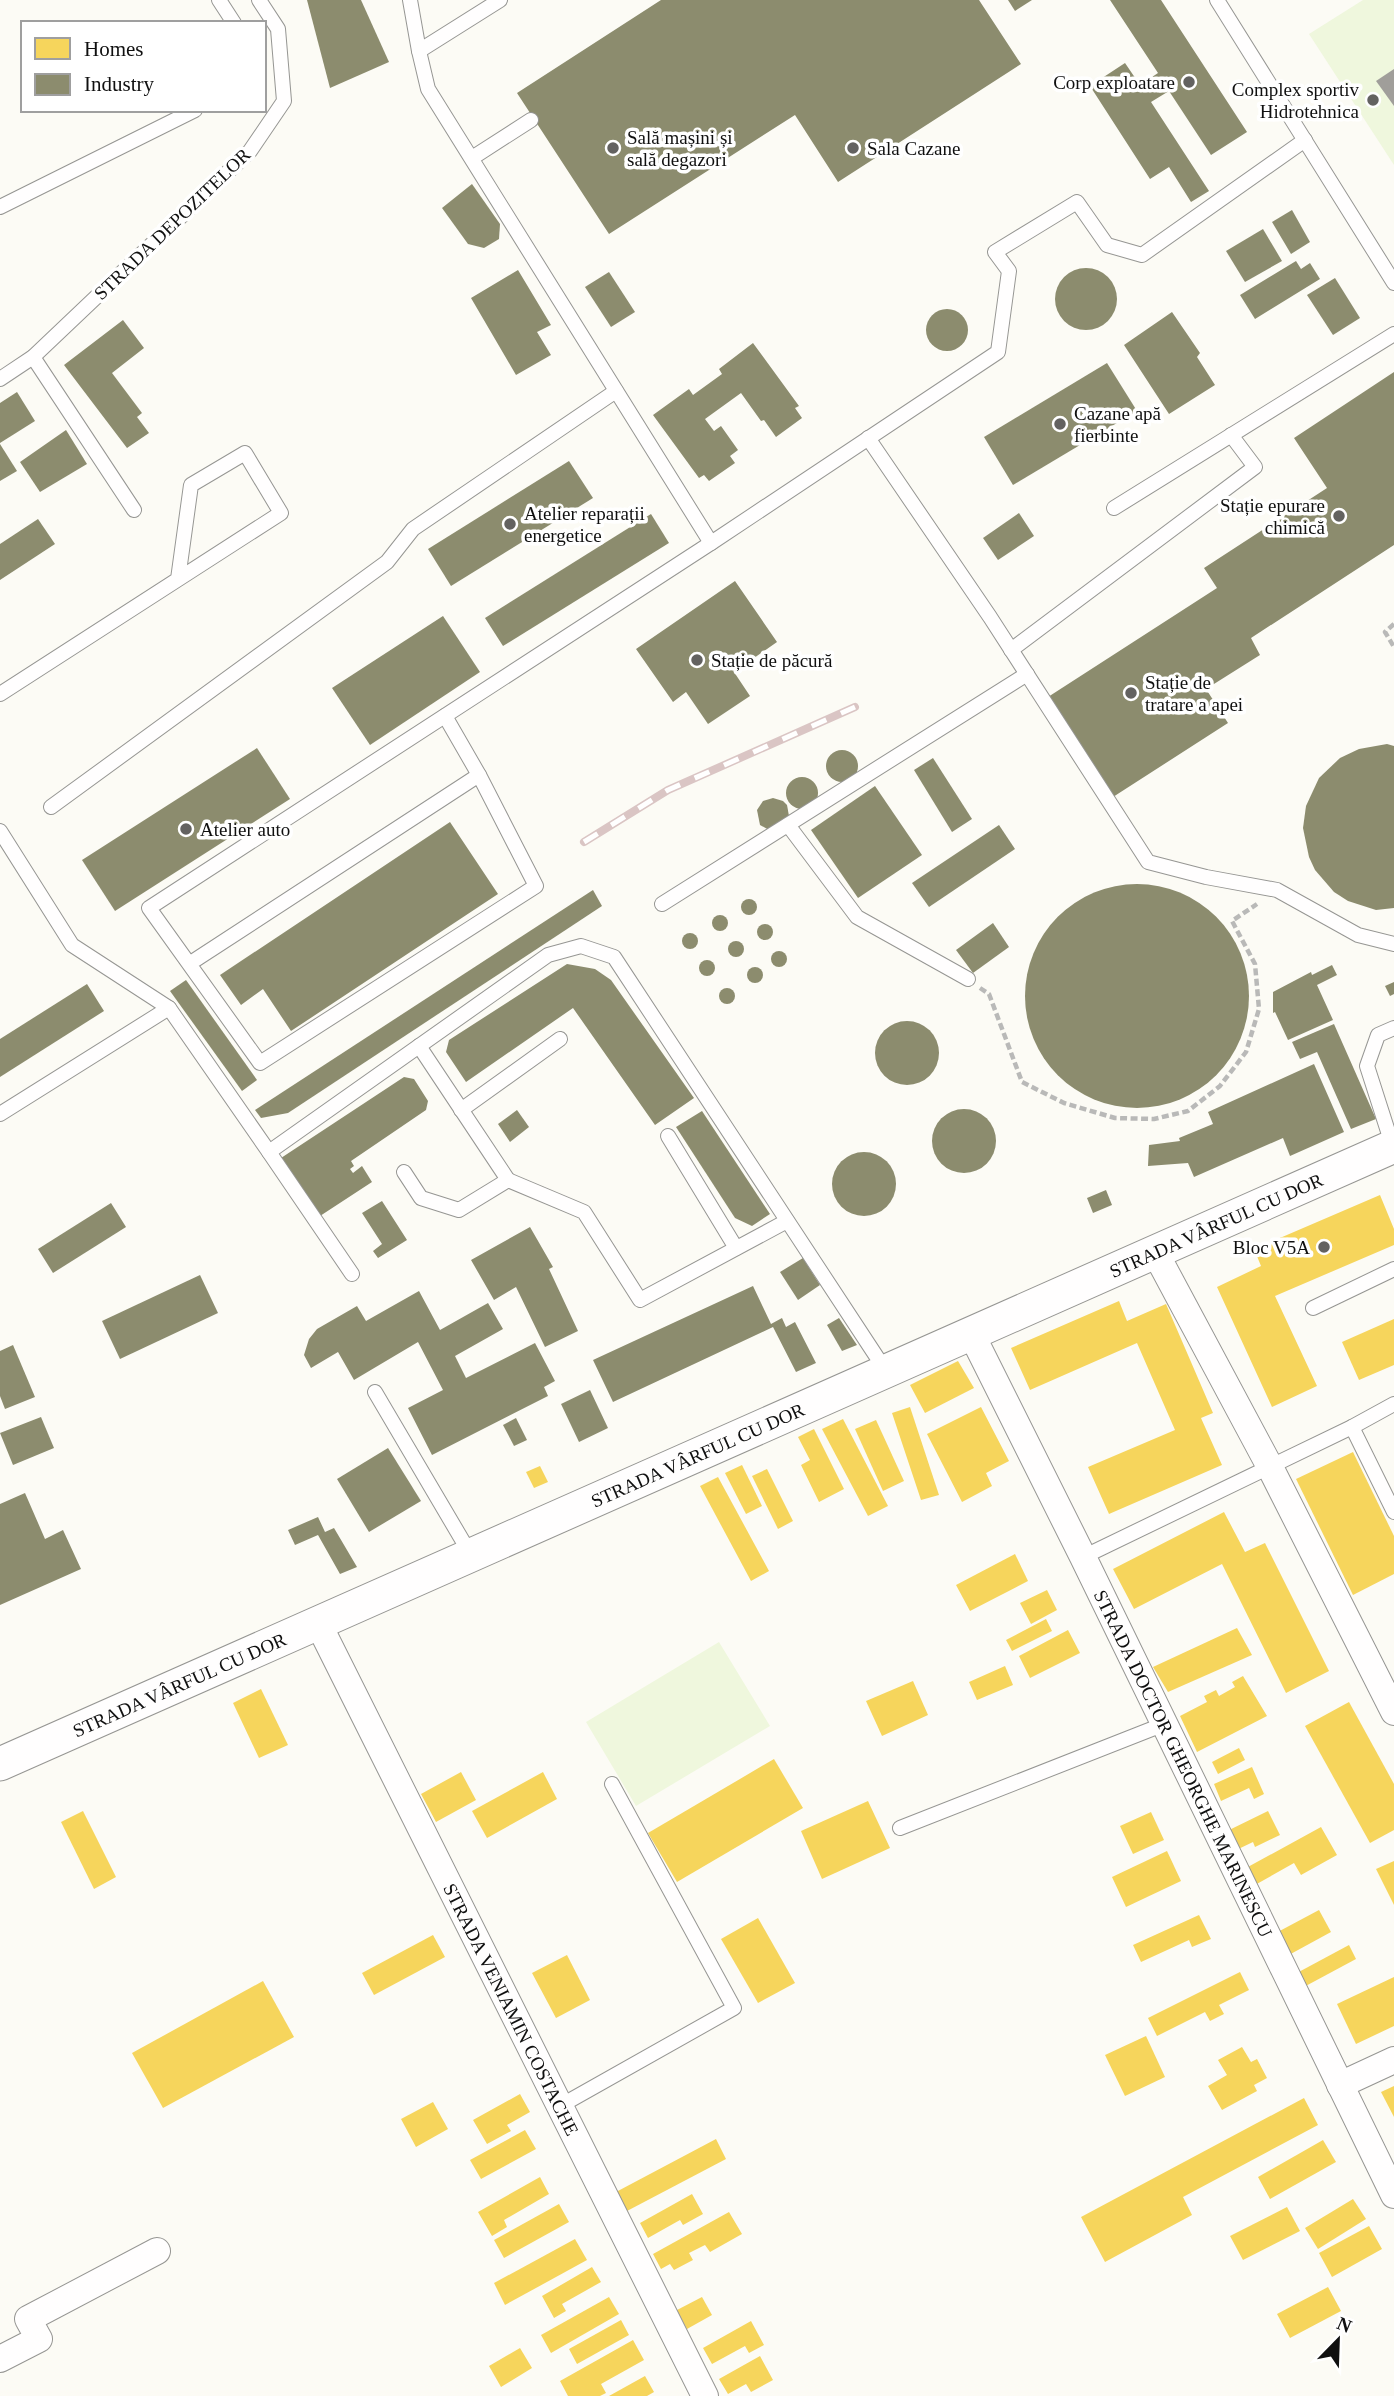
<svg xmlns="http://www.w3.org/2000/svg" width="1394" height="2396" font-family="'Times New Roman',serif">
  <rect width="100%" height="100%" fill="#fcfbf5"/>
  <!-- pitch -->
  <g fill="#eff7dd">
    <path d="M1363 0H1394V165L1309 34Z"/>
    <path d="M719 1642 770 1726 636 1806 586 1722Z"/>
  </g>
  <!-- homes -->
  <g fill="#f6d55c">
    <path d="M1380 1195 1394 1229V1245L1275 1296 1317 1386 1272 1407 1217 1287 1261 1266 1254 1249Z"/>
    <path d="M1119 1301 1127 1321 1166 1304 1213 1413 1201 1418 1222 1465 1109 1514 1088 1467 1175 1430 1137 1343 1030 1390 1011 1348Z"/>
    <path d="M1394 1319V1365L1359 1380 1342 1342Z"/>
    <path d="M958 1361 974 1388 925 1413 910 1385Z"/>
    <path d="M910 1407 939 1495 921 1500 892 1413Z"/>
    <path d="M981 1407 1009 1461 986 1473 992 1486 962 1502 927 1434Z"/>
    <path d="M843 1419 888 1506 868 1516 822 1429Z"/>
    <path d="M876 1420 904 1481 883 1491 855 1429Z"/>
    <path d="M814 1429 844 1489 819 1502 801 1465 810 1460 798 1437Z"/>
    <path d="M1353 1452 1394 1536V1574L1353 1595 1296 1479Z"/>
    <path d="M742 1465 762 1506 746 1514 725 1473Z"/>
    <path d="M540 1466 548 1482 534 1488 526 1472Z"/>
    <path d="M767 1469 793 1521 778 1529 752 1476Z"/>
    <path d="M718 1477 769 1571 751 1581 700 1486Z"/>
    <path d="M1224 1512 1245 1552 1265 1543 1329 1671 1286 1693 1222 1564 1134 1609 1113 1569Z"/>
    <path d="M1015 1554 1028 1581 970 1611 956 1585Z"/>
    <path d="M1047 1590 1057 1610 1031 1624 1020 1603Z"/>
    <path d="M1046 1619 1052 1631 1012 1651 1006 1640Z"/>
    <path d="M1237 1628 1252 1655 1168 1692 1153 1667Z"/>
    <path d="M1068 1630 1080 1653 1030 1678 1019 1656Z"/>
    <path d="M1005 1666 1013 1685 977 1700 969 1682Z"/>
    <path d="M1243 1676 1267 1716 1197 1752 1180 1716 1207 1702 1204 1696 1216 1690 1219 1696 1235 1687 1232 1682Z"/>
    <path d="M913 1681 928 1715 882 1736 866 1701Z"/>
    <path d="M261 1689 288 1745 259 1758 233 1703Z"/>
    <path d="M1349 1702 1394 1784V1830L1370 1843 1305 1726Z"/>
    <path d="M1239 1748 1245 1760 1218 1774 1212 1762Z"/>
    <path d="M774 1759 803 1808 677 1882 648 1833Z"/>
    <path d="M1252 1767 1264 1794 1254 1799 1249 1788 1221 1801 1214 1784Z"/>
    <path d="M461 1772 476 1800 436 1822 421 1794Z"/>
    <path d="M543 1772 557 1799 487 1838 472 1811Z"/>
    <path d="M868 1801 890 1848 822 1879 801 1831Z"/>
    <path d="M83 1811 116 1877 94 1889 61 1822Z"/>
    <path d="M1268 1811 1280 1835 1255 1847 1253 1842 1230 1853 1221 1834Z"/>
    <path d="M1151 1812 1164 1840 1133 1854 1120 1826Z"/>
    <path d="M1321 1827 1337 1855 1301 1875 1294 1863 1255 1885 1246 1868Z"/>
    <path d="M1167 1851 1181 1881 1126 1907 1112 1877Z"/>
    <path d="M1394 1861V1905L1376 1869Z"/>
    <path d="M1319 1910 1331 1932 1287 1956 1274 1934Z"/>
    <path d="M1199 1915 1211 1939 1192 1947 1189 1940 1141 1962 1133 1945Z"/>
    <path d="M758 1918 795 1983 758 2003 721 1939Z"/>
    <path d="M433 1935 445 1957 374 1995 362 1973Z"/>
    <path d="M1349 1945 1356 1959 1302 1988 1295 1974Z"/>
    <path d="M567 1955 590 2000 556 2018 532 1973Z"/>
    <path d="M1240 1972 1249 1990 1219 2005 1224 2014 1210 2021 1205 2012 1157 2036 1148 2018Z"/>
    <path d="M1394 1977V2026L1356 2044 1337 2004Z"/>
    <path d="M263 1981 294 2037 163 2108 132 2053Z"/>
    <path d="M1146 2036 1165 2077 1125 2096 1105 2055Z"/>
    <path d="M1242 2047 1251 2062 1257 2059 1267 2078 1254 2085 1257 2091 1222 2110 1208 2086 1227 2075 1218 2060Z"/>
    <path d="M1394 2086V2117L1381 2092Z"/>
    <path d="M520 2094 530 2112 507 2125 511 2131 487 2144 473 2120Z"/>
    <path d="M1304 2098 1318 2125 1183 2197 1192 2215 1105 2262 1081 2217Z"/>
    <path d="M433 2102 448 2129 416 2147 401 2119Z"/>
    <path d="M525 2130 536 2149 481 2179 470 2160Z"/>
    <path d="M716 2139 726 2159 627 2211 616 2192Z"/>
    <path d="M1323 2140 1336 2162 1270 2199 1258 2177Z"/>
    <path d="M540 2177 549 2194 504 2220 507 2227 492 2236 478 2212Z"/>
    <path d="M692 2194 703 2214 683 2225 680 2220 648 2238 640 2223Z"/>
    <path d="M1353 2199 1366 2219 1318 2249 1305 2228Z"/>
    <path d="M559 2204 569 2222 504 2258 494 2240Z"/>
    <path d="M1287 2207 1300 2231 1243 2260 1230 2236Z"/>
    <path d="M729 2212 742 2234 710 2252 705 2245 689 2253 693 2260 674 2270 670 2264 661 2269 653 2254Z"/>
    <path d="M1369 2226 1382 2249 1332 2277 1319 2253Z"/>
    <path d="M575 2239 587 2260 505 2305 494 2283Z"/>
    <path d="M592 2267 601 2282 562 2304 566 2311 554 2318 542 2296Z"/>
    <path d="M1328 2287 1341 2311 1290 2338 1277 2314Z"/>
    <path d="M609 2297 619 2314 551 2353 541 2335Z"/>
    <path d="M702 2297 712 2315 687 2329 677 2310Z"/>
    <path d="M621 2320 629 2335 577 2364 569 2349Z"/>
    <path d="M751 2321 764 2345 749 2353 745 2346 712 2364 703 2348Z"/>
    <path d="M633 2340 644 2360 601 2384 606 2393 600 2396H568L560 2381Z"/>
    <path d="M520 2348 532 2368 501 2387 489 2366Z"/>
    <path d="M760 2356 773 2380 751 2392 746 2384 728 2394 719 2379Z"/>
    <path d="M645 2376 654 2392 647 2396H609Z"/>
  </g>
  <!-- industry -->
  <g fill="#8c8c6e">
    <path d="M307 0H361L389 62 330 88Z"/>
    <path d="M661 0H979L1021 64 838 182 795 115 609 234 517 93Z"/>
    <path d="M1008 0H1032L1015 11Z"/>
    <path d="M1110 0H1161L1247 132 1211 155 1169 91 1151 102 1209 191 1191 202 1169 167 1150 179 1090 86 1125 63 1140 85 1158 73Z"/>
    <path d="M472 184 500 224 499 239 484 248 468 244 442 208Z"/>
    <path d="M1292 210 1310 242 1291 254 1272 222Z"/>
    <path d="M1263 229 1282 261 1245 282 1226 251Z"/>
    <path d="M1296 261 1301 269 1310 263 1320 279 1255 319 1240 295Z"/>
    <circle cx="1086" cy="299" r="31"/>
    <path d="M518 270 551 325 537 332 551 355 516 375 471 298Z"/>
    <path d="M609 272 635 312 611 327 585 287Z"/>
    <path d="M1335 278 1360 318 1333 335 1307 295Z"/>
    <circle cx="947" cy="330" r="21"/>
    <path d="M1172 312 1200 353 1197 357 1215 385 1169 414 1124 345Z"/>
    <path d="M123 320 144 348 112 373 142 413 137 417 149 433 127 448 64 365Z"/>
    <path d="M753 343 799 406 795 408 802 418 776 437 764 420 761 421 741 393 705 419 714 431 721 426 738 450 730 456 735 463 709 481 704 475 699 478 653 415 689 389 693 395 722 374 719 369Z"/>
    <path d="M1107 363 1137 411 1013 485 984 437Z"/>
    <path d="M1394 372V545L1251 638 1260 655 1206 689 1228 723 1113 797 1048 697 1217 588 1204 568 1327 488 1294 438Z"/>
    <path d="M17 392 35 421 0 443V403Z"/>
    <path d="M66 430 87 464 40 492 20 462Z"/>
    <path d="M0 444 17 471 0 481Z"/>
    <path d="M569 461 593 498 451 586 428 549Z"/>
    <path d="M1019 513 1034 536 998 560 983 538Z"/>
    <path d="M651 514 669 543 503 646 485 618Z"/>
    <path d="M38 519 55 544 0 580V544Z"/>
    <path d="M735 581 777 642 734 672 750 696 708 724 686 692 673 702 636 649Z"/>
    <path d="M443 616 480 672 370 745 332 688Z"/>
    <path d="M1387 744 1394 746V908L1376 910 1348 901 1334 892 1315 870 1309 857 1303 828 1306 806 1319 778 1340 758 1359 749Z"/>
    <path d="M257 748 290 799 115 911 82 860Z"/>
    <circle cx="842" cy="766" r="16"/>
    <path d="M933 758 972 819 952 832 914 770Z"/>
    <circle cx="802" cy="793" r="16"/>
    <path d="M875 786 922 855 858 898 811 830Z"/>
    <path d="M773 798 783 801 787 805 789 816 769 830 760 825 757 810 763 801Z"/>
    <path d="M450 822 498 894 291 1031 263 989 241 1005 220 975Z"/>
    <path d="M999 825 1015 849 929 907 912 883Z"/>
    <circle cx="1137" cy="996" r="112"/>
    <path d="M593 890 602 906 288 1113 261 1118 255 1110Z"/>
    <circle cx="749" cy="907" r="8"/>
    <circle cx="720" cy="923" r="8"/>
    <path d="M993 923 1009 947 973 973 956 950Z"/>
    <circle cx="765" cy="932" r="8"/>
    <circle cx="690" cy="941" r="8"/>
    <circle cx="736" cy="949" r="8"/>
    <circle cx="779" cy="959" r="8"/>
    <circle cx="707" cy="968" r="8"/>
    <path d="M567 964 595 969 611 980 694 1098 655 1125 573 1008 466 1082 446 1052 449 1040Z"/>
    <path d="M1332 965 1337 975 1317 985 1333 1020 1288 1040 1275 1012 1273 1013V992L1311 972 1312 975Z"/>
    <circle cx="755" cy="975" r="8"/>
    <path d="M186 980 257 1080 242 1091 170 991Z"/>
    <path d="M1394 982V994L1390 996 1385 986Z"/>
    <path d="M87 984 104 1011 0 1077V1039Z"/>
    <circle cx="727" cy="996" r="8"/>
    <circle cx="907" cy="1053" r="32"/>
    <path d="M1334 1024 1376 1119 1351 1129 1317 1052 1300 1059 1292 1042Z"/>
    <path d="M1314 1064 1344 1132 1290 1156 1283 1138 1194 1177 1188 1163 1148 1166 1149 1145 1180 1141 1179 1138 1213 1124 1208 1112Z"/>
    <path d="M404 1077 414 1079 428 1101 426 1110 351 1161 354 1166 350 1169 353 1173 362 1166 372 1182 320 1216 281 1158Z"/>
    <circle cx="964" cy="1141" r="32"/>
    <path d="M517 1110 529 1127 510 1142 498 1124Z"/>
    <path d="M702 1111 770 1214 752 1226 735 1218 676 1127Z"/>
    <circle cx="864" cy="1184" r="32"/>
    <path d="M1106 1190 1112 1205 1093 1213 1087 1198Z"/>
    <path d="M382 1201 407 1240 378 1258 373 1251 382 1244 362 1213Z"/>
    <path d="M111 1203 126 1227 53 1273 38 1249Z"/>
    <path d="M530 1227 553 1267 549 1269 578 1331 545 1347 516 1287 494 1300 471 1260Z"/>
    <path d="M803 1258 820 1285 798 1300 780 1272Z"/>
    <path d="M200 1275 218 1313 120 1359 102 1321Z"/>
    <path d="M753 1286 771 1324 782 1318 786 1327 795 1322 816 1363 796 1372 773 1327 613 1402 593 1360Z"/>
    <path d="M419 1291 440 1330 488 1303 503 1329 455 1356 466 1378 535 1343 555 1381 544 1387 548 1396 432 1455 408 1408 443 1390 418 1342 354 1380 338 1352 311 1368 304 1355 309 1339 317 1329 357 1306 366 1321Z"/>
    <path d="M839 1318 857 1345 842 1351 827 1325Z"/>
    <path d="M13 1345 35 1397 5 1409 0 1396V1351Z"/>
    <path d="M590 1390 608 1428 579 1442 561 1404Z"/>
    <path d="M41 1417 54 1448 13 1465 0 1433Z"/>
    <path d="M516 1418 527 1440 514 1446 503 1425Z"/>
    <path d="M388 1448 421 1501 369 1532 337 1479Z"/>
    <path d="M25 1493 45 1539 63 1530 81 1569 0 1605V1504Z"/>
    <path d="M318 1517 325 1532 334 1528 357 1567 340 1574 318 1535 295 1545 288 1530Z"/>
  </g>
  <!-- building -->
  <path fill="#a09e9a" d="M1394 69V106L1376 81Z"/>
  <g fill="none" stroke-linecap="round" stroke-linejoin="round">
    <!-- service casing -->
    <g stroke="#969693" stroke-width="16">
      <g id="service">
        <path d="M219 0 234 23"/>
        <path d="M410 0 419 51"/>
        <path d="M500 0 419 51 428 89 711 543 998 352 1009 271 995 252 1077 202 1107 245 1142 255 1305 140"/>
        <path d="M1217 0 1394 283"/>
        <path d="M472 158 531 120"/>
        <path d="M0 207 195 110"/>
        <path d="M33 357 134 510"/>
        <path d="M0 379 33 357 250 151 284 101 278 29 259 0"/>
        <path d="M868 438 990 617 1148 862 1206 877 1277 890 1358 935 1394 944"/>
        <path d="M1114 508 1394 334"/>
        <path d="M1011 650 1255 467 1231 435"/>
        <path d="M0 694 281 513 245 453 191 485 178 579"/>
        <path d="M445 716 479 775"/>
        <path d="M51 807 387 562 413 529 616 391"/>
        <path d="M788 825 857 917 968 979"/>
        <path d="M0 831 72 945 169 1008 269 1152 548 955 581 946 614 957 886 1371"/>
        <path d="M662 904 1027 674"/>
        <path d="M189 964 479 775 536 886 260 1063 149 908 711 543"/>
        <path d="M419 1046 508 1180"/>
        <path d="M461 1110 560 1039"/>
        <path d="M0 1114 169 1008"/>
        <path d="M668 1136 736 1248"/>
        <path d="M1393 1147 1367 1066 1378 1035 1394 1028"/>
        <path d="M269 1152 352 1274"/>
        <path d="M404 1172 421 1198 459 1210 508 1180 584 1212 640 1300 787 1221"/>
        <path d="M1313 1308 1394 1269"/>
        <path d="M375 1392 471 1555"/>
        <path d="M1352 1427 1394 1512"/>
        <path d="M1083 1557 1352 1427 1394 1404"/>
        <path d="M900 1828 1162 1725"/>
        <path d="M560 2106 734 2008 612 1784"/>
      </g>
    </g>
    <!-- minor casing -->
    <g stroke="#969693" stroke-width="28">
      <g id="minor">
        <path d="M1155 1252 1269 1465 1394 1712"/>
        <path id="s1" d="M971 1333 1083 1557 1394 2195"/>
        <path id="s2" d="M318 1623 705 2396"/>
        <path d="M1340 2085 1394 2060"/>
        <path d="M0 2359 39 2339 28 2319 157 2251"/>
      </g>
    </g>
    <!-- tertiary casing -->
    <g stroke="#969693" stroke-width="35">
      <g id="tertiary">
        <path id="s3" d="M0 1764 1394 1146"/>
      </g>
    </g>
    <!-- path -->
    <g stroke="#b9b9b8" stroke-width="4.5" stroke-dasharray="7 3.5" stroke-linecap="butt">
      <path d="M1394 624 1385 632 1394 647"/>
      <path d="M980 988 989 994 1022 1082 1064 1103 1115 1118 1154 1119 1188 1111 1220 1086 1246 1052 1259 1009 1255 964 1232 921 1257 904"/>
    </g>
    <!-- service -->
    <use href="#service" stroke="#fffefe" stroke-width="14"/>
    <!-- minor -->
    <use href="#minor" stroke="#fffefe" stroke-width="26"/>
    <!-- tertiary -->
    <use href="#tertiary" stroke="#fffefe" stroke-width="33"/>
    <!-- rail casing -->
    <g stroke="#dac5c4" stroke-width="8">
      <path id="rail" d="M584 842 668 790 855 707"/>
    </g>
    <!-- rail -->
    <use href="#rail" stroke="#fff" stroke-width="5" stroke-dasharray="16" stroke-linecap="butt"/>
  </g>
  <!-- markers -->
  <g fill="#636260" stroke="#fff" stroke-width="2.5">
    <circle cx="1189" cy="82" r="7"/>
    <circle cx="1373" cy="100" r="7"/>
    <circle cx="613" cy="148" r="7"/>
    <circle cx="853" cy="148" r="7"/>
    <circle cx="1060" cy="424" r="7"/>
    <circle cx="1339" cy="516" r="7"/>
    <circle cx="510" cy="524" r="7"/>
    <circle cx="697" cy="660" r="7"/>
    <circle cx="1131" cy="693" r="7"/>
    <circle cx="186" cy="829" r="7"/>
    <circle cx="1324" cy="1247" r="7"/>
  </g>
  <g text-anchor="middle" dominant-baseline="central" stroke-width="7" stroke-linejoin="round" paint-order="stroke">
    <!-- poi labels -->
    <g font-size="19" fill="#101010" stroke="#fff" text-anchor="start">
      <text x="1175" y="82" text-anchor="end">Corp exploatare</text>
      <text x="1359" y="89" text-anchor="end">Complex sportiv<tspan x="1359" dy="22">Hidrotehnica</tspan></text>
      <text x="627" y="137">Sală mașini și<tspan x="627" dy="22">sală degazori</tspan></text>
      <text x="867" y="148">Sala Cazane</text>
      <text x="1074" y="413">Cazane apă<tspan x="1074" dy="22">fierbinte</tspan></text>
      <text x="1325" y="505" text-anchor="end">Stație epurare<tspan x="1325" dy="22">chimică</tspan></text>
      <text x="524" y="513">Atelier reparații<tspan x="524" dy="22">energetice</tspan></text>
      <text x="711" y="660">Stație de păcură</text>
      <text x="1145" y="682">Stație de<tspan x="1145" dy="22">tratare a apei</tspan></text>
      <text x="200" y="829">Atelier auto</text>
      <text x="1310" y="1247" text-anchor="end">Bloc V5A</text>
    </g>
    <!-- street labels -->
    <g font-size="19" fill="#101010" stroke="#fff">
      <text transform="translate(172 224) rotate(-44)">STRADA DEPOZITELOR</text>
      <text stroke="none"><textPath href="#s3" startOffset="1330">STRADA VÂRFUL CU DOR</textPath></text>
      <text stroke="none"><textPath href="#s3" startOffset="763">STRADA VÂRFUL CU DOR</textPath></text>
      <text stroke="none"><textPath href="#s3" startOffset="196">STRADA VÂRFUL CU DOR</textPath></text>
      <text stroke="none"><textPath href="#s1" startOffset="480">STRADA DOCTOR GHEORGHE MARINESCU</textPath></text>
      <text stroke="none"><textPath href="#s2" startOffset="432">STRADA VENIAMIN COSTACHE</textPath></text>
    </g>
  </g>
  <!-- legend -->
  <rect x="21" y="21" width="245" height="91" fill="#ffffff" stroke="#9f9f9f" stroke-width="2"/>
  <rect x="35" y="38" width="35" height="21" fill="#f6d55c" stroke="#9f9f9f" stroke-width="2"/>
  <text x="84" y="56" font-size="21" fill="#101010">Homes</text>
  <rect x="35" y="74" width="35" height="21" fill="#8c8c6e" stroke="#9f9f9f" stroke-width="2"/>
  <text x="84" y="91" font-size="21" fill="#101010">Industry</text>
  <!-- north arrow -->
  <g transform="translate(1338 2340) rotate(23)" stroke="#ffffff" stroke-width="5" paint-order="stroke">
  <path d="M0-5L12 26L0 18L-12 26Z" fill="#101010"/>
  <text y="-10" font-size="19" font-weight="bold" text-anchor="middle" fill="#101010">N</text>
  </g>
</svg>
